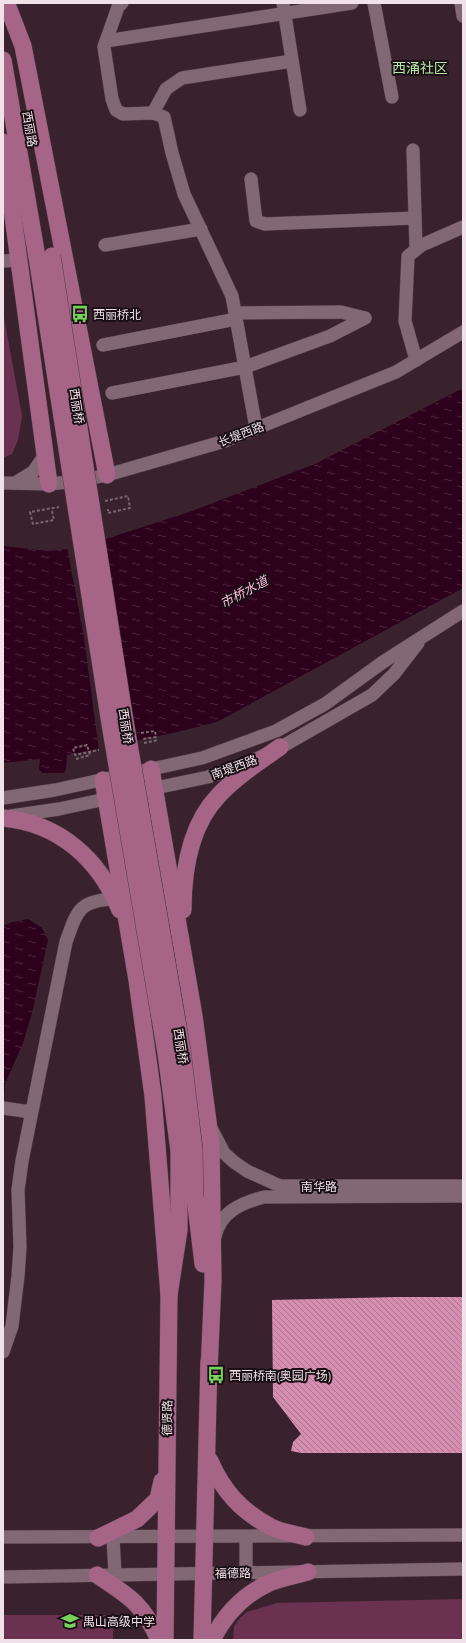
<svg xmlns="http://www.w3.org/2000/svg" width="466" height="1643" font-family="'PT Sans Narrow','Noto Sans SC',sans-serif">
  <defs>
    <pattern id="water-ripples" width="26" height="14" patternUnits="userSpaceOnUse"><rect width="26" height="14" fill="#2d011b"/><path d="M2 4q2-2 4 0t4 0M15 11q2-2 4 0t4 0" fill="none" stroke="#4c263c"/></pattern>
    <pattern id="building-back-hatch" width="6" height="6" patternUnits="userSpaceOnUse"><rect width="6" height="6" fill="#d58db0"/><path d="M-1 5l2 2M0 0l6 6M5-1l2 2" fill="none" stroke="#ab7790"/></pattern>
  </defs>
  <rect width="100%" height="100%" fill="#39222d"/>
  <!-- park -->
  <g fill="#6b3150">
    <path d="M3 312 22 416 18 440 12 454 3 458Z"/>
    <path d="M463 1599V1640H233L234 1626 240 1618 247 1612 277 1603Z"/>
    <rect x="3" y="1615" width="110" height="25"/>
  </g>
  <!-- water -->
  <g fill="url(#water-ripples)">
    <path d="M463 388V588L217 722 173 733 67 755 66 769 64 773H42L39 769 40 759 3 763V546L48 551 78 548 192 511 315 464Z"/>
    <path d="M28 919 42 928 48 940 32 1013 23 1043 5 1084 3 1122V926L12 922Z"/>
  </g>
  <!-- pier -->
  <path fill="#39222d" d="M77 546 133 744 99 751 84 638 67 547Z"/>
  <!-- building -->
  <path fill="url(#building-back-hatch)" d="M396 1297H463V1453H301L291 1451 293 1442 301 1434 273 1397 272 1300Z"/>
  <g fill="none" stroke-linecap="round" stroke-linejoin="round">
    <!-- minor casing -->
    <g stroke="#513e48" stroke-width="14">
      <g id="minor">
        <path d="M122 3 118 7 104 47 112 99 116 110 123 114 153 113 164 117 172 153 184 194 232 296 256 428"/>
        <path d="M283 3 300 110"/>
        <path d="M374 3 392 97"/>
        <path d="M461 3 463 16"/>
        <path d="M106 41 352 3"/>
        <path d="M153 113 166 89 182 78 292 61"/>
        <path d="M413 150 416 249"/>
        <path d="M251 179 256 221 265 224 415 218"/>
        <path d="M105 245 201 229"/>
        <path d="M3 261 19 260"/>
        <path d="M235 313 341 312 365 318"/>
        <path d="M103 345 236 319"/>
        <path d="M416 360 405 321 408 256 422 245 463 227"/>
        <path d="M112 393 245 367 330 336 365 318"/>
        <path d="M3 483 49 484 78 481 107 475 225 441 396 372 463 332"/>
        <path d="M15 483 33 472 45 455"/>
        <path d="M146 790 208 777 246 764 283 746 372 695 394 674 418 643"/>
        <path d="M3 798 55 790 202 758 276 731 325 704 383 662 463 611"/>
        <path d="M11 816 59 809 115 797"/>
        <path d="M3 1108 31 1112"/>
        <path d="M212 1130 224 1153 234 1162 247 1171 280 1186H463"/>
        <path d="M215 1237C220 1212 241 1203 264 1197L463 1196"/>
        <path d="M3 1352 12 1326 18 1276 20 1247 18 1190 22 1161 66 942C77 911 79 900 115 899"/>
        <path d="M3 1537 463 1535"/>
        <path d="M246 1537V1572"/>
        <path d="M113 1538 115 1574"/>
        <path d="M3 1577 463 1569"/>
      </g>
    </g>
    <!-- major casing -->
    <g stroke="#513e48" stroke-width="18">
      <g id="major">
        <path d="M8 7 23 46 107 475"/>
        <path d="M3 60 37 257"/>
        <path d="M3 142 49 484"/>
        <path d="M151 769 194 1016 211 1144 213 1280 209 1371"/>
        <path d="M103 780 137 980 153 1096 169 1295"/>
        <path d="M3 818C59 823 99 859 120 910"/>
        <path d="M183 910C183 870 190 825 219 795 237 776 259 762 280 747"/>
        <path d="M195 1197 203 1264"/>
        <path d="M210 1461C223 1491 241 1511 271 1527 281 1532 295 1534 306 1537"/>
        <path d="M98 1538 137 1519 158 1499 162 1481"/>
        <path d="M97 1575C129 1596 143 1604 159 1640"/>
        <path d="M165 1640 169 1295 179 1230V1197"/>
        <path d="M202 1640 209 1361"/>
        <path d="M212 1640C224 1616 242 1596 267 1584 279 1578 295 1576 308 1572"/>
      </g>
    </g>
    <!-- path -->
    <g stroke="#7a666f" stroke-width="2" stroke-dasharray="3 2" stroke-linecap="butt">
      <path d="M105 501 128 496 130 508 108 513V509"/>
      <path d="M52 511 54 520 33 524 30 512 59 507"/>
      <path d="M141 733 155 731 156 737 142 739"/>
      <path d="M144 743 158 740"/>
      <path d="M76 759 90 755 87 745 73 748 75 755 99 750"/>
    </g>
    <!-- minor -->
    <use href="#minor" stroke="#826774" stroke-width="13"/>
    <!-- major -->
    <use href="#major" stroke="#a66587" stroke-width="17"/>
    <!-- major-bridge casing -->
    <g stroke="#513e48" stroke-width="18" stroke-linecap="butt">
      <g id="major-bridge">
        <path d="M52 256 125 721 182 1050 194 1150 195 1197"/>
        <path d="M37 257 110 724 166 1053 179 1151V1197"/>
      </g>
    </g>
    <!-- major-bridge -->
    <use href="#major-bridge" stroke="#a66587" stroke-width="17"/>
  </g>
  <!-- icons -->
  <defs>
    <g id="bus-bare" transform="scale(1.38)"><path d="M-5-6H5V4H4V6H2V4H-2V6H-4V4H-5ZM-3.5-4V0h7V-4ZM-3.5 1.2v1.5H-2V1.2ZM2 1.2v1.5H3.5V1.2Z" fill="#76d25a" stroke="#190f14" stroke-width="2.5" paint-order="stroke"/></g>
    <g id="school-bare" transform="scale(1.38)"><path d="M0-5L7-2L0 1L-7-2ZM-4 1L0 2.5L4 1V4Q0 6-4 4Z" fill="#76d25a" stroke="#190f14" stroke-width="2.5" paint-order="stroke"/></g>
  </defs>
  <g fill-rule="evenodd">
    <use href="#bus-bare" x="80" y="314"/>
    <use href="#bus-bare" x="216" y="1375"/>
    <use href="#school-bare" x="70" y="1621"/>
  </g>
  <g text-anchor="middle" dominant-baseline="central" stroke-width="4" stroke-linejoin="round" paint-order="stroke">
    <!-- street labels -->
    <g font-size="12" fill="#f1e1e8" stroke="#190f14">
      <text transform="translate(30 129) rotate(80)">西丽路</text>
      <text transform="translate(77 406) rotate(81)">西丽桥</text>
      <text transform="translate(241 434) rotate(-21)">长堤西路</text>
      <text transform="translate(126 726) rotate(81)">西丽桥</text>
      <text transform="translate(234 767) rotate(-20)">南堤西路</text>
      <text transform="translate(181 1046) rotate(81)">西丽桥</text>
      <text x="319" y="1186">南华路</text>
      <text transform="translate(167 1418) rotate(-89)">德贤路</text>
      <text transform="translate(233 1573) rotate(-1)">福德路</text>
    </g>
    <!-- poi labels -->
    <g font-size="12" fill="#f1e1e8" stroke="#190f14" text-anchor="start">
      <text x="93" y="314">西丽桥北</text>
      <text x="229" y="1375">西丽桥南(奥园广场)</text>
      <text x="83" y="1621">禺山高级中学</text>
    </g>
    <!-- water labels -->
    <g font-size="13" font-style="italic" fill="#f7bcd8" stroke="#190f14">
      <text transform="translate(244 592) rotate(-28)">市桥水道</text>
    </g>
    <!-- quarter labels -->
    <g font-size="14" fill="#b6e8a8" stroke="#190f14">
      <text x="420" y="68">西涌社区</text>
    </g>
  </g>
  <!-- border -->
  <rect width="466" height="1643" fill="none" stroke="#f1e1e8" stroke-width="8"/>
</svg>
